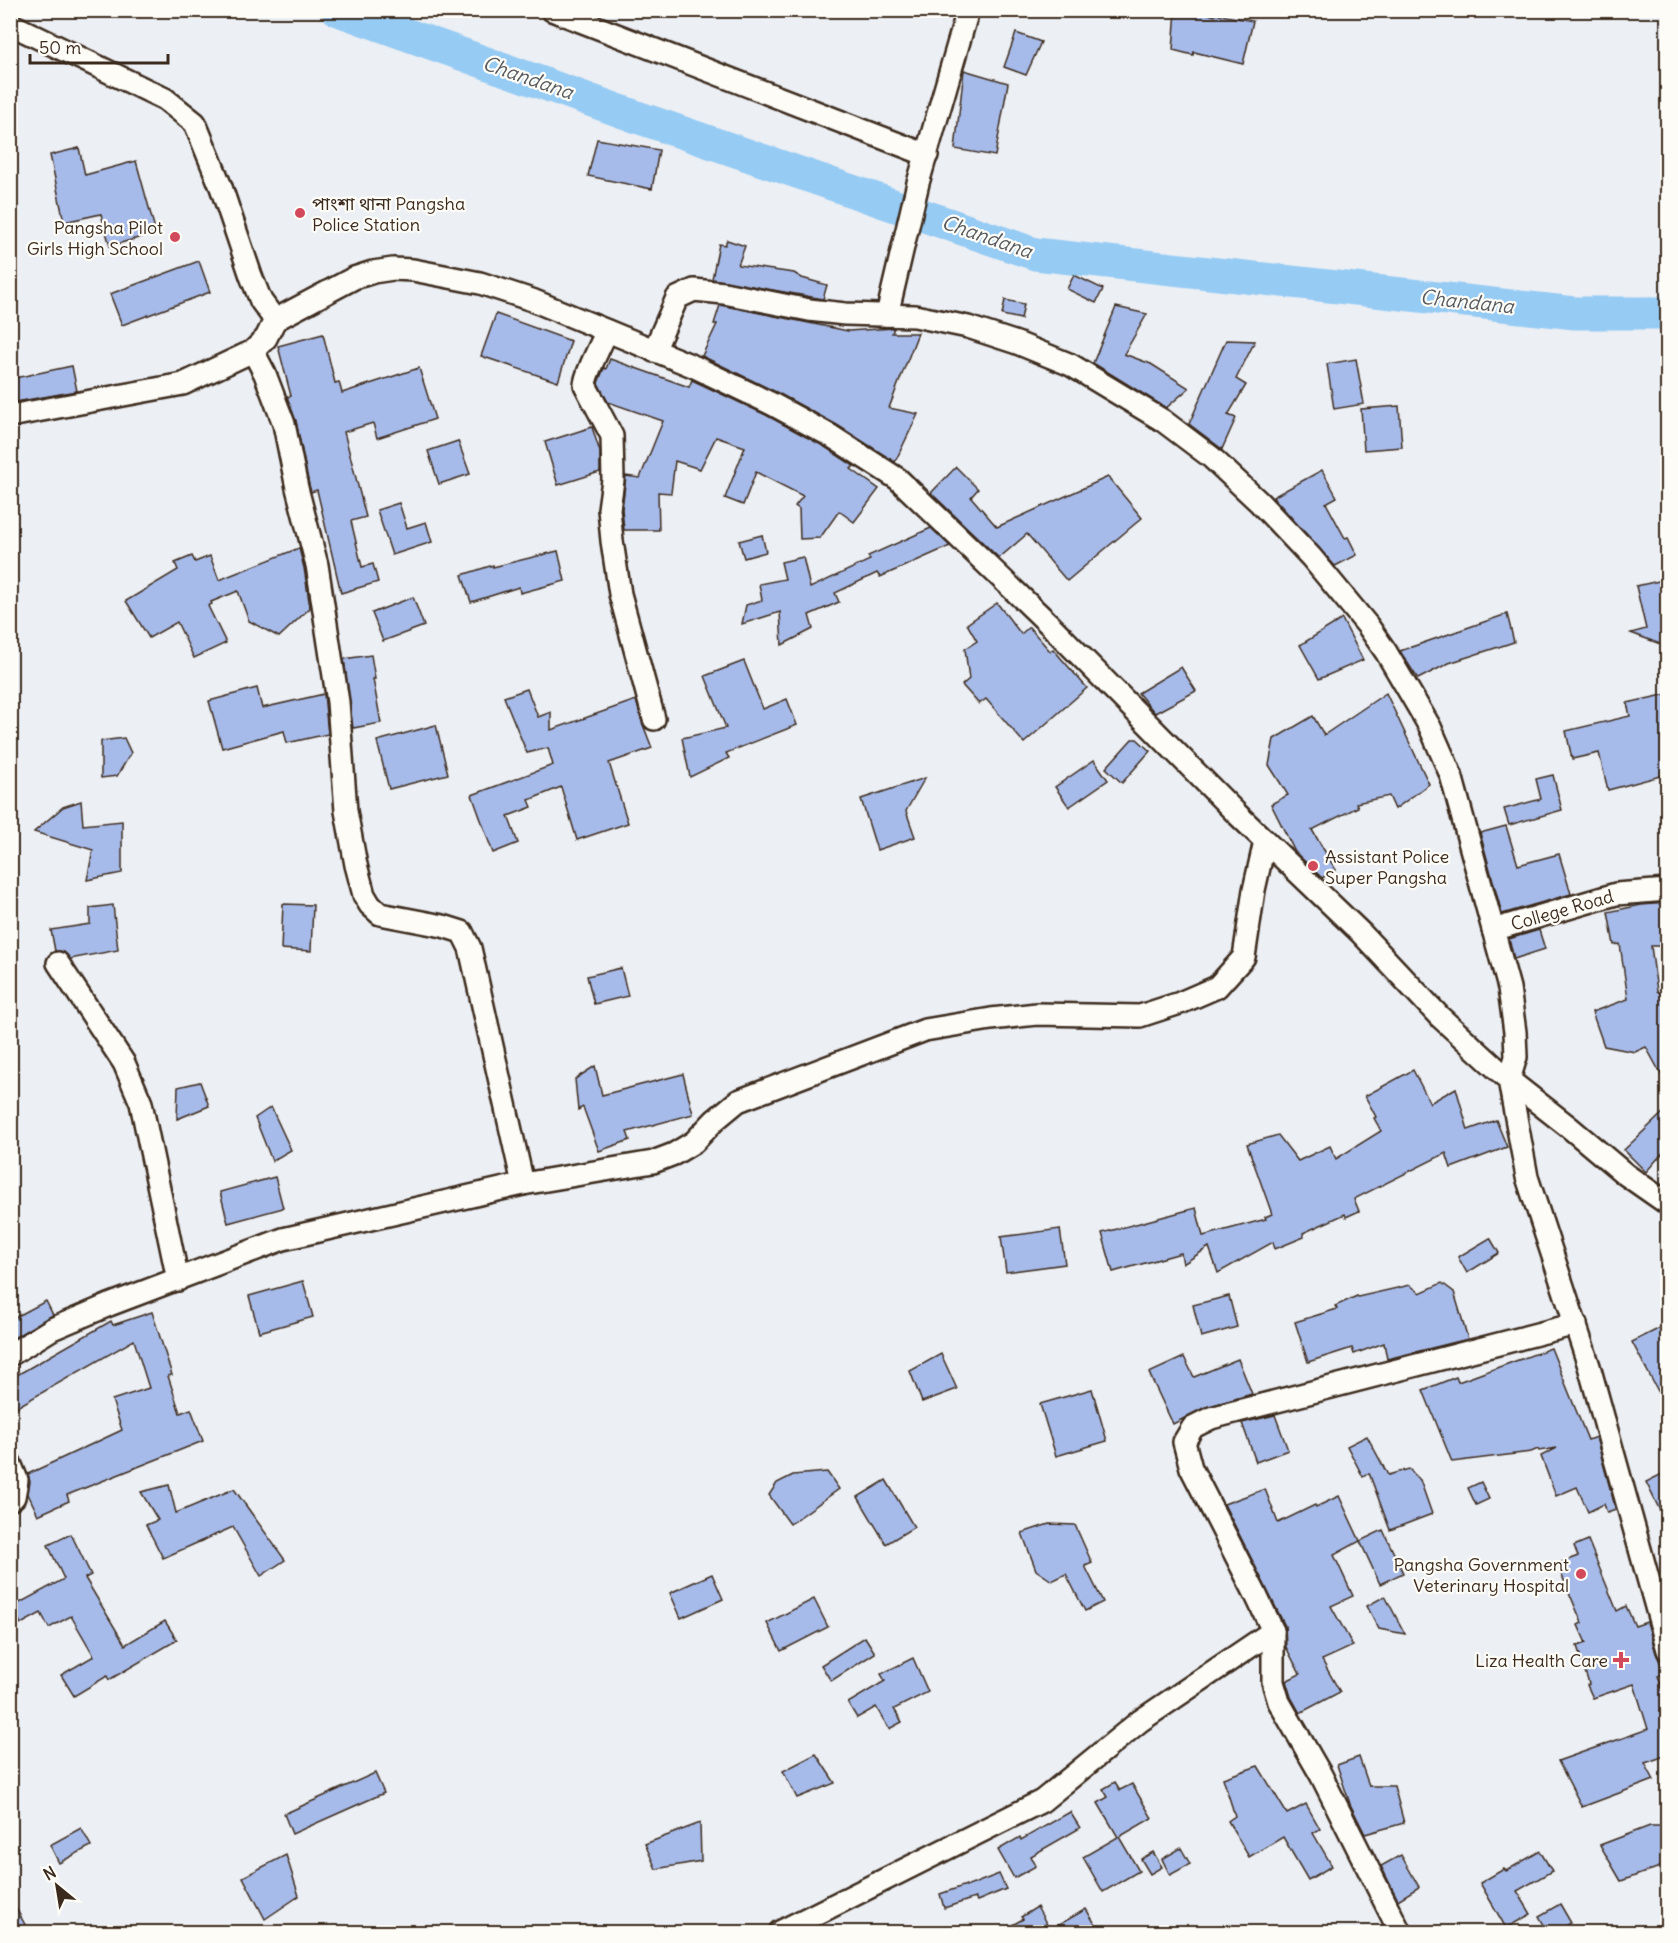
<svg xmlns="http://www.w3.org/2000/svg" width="1678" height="1943" font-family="Delius,'Noto Sans Bengali',sans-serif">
  <rect width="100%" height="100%" fill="#eceff4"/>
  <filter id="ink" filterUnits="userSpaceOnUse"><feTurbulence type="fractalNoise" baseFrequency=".0167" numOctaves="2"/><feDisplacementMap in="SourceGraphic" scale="12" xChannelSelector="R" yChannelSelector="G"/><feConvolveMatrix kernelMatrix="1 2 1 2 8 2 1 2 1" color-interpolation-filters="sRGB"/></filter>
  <g filter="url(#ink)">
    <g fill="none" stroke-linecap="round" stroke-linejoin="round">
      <!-- river -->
      <path stroke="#96cbf4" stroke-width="33" d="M338 10 637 117 1035 254 1575 313H1668"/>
    </g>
    <!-- building -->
    <g fill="#a7bbea" stroke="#3b2a1e" stroke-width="1.5">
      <path d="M1176 10H1196L1215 16 1216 14 1253 21 1243 64 1194 52 1193 55 1173 50Z"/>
      <path d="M1016 33 1041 42 1026 75 1004 67Z"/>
      <path d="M964 70 1008 83 995 156 955 149Z"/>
      <path d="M597 139 659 150 652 189 588 176Z"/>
      <path d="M79 148 85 175 136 161 156 233 110 246 101 214 64 222 50 155Z"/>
      <path d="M727 240 745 246 738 265 794 273 802 278 827 285 823 299 712 279 719 244 725 245Z"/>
      <path d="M199 261 210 292 122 325 110 294Z"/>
      <path d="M1074 275 1103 289 1096 303 1067 289Z"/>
      <path d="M1005 300 1024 304 1021 319 1002 315Z"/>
      <path d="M720 305 848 331 894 328 892 333H918L889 408 918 414 895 462 837 425 778 393 702 356 717 324H714Z"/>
      <path d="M1116 307 1147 314 1124 354 1151 364 1189 388 1166 408 1093 363Z"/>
      <path d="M496 314 571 341 558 382 481 356Z"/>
      <path d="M323 334 335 383 339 382 342 393 419 368 435 419 377 438 373 423 344 432 366 517 351 521 362 567 373 564 378 582 341 593 317 490 311 492 309 485 296 421 287 397 291 396 278 346Z"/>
      <path d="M1226 340 1255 341 1236 379 1246 385 1228 415 1236 418 1222 449 1189 424Z"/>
      <path d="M610 359 689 387 692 380 766 415 825 447 854 466 851 469 879 489 854 522 839 511 820 538 800 539 799 509 795 506 803 496 756 472 743 505 725 498 745 447 716 437 700 469 675 461 671 493 658 492 659 530H624L622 509 626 476 640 478 663 421 608 402 598 383 604 368 606 369Z"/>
      <path d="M1356 359 1364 404 1334 409 1327 364Z"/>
      <path d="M72 366 77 391 10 403V379Z"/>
      <path d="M1399 406 1402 447 1364 450 1361 409Z"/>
      <path d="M592 427 600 452V472L558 485 545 442Z"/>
      <path d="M458 441 470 474 439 484 428 451Z"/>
      <path d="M956 467 978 489 971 497 997 527 1108 477 1142 518 1067 581 1027 534 999 558 931 493Z"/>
      <path d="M1322 470 1337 497 1326 503 1345 538 1348 537 1357 555 1335 566 1273 497Z"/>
      <path d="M399 503 407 528 426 522 432 542 392 555 377 510Z"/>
      <path d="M931 528 950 546 880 577 877 573 835 593 839 602 809 615 813 629 782 645 780 612 742 624 746 605 762 600 759 584 785 579 781 562 803 557 810 588 870 560 868 556Z"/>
      <path d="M762 535 766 552 744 558 739 541Z"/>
      <path d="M299 548 304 568 310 608 279 637 249 621 238 591 211 602 212 604 208 606 226 643 194 658 177 622 149 638 126 601 178 570 175 563 192 556 195 562 210 556 219 580Z"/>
      <path d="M558 551 565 581 520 593 519 587 471 602 462 575 493 565V567Z"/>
      <path d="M1668 579V647L1631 633 1646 629 1636 586Z"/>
      <path d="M413 597 424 626 383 641 372 613Z"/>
      <path d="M997 603 1021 634 1029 627 1050 651 1053 649 1087 688 1024 743 986 699 979 704 962 685 969 679 965 649 977 641 967 624Z"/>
      <path d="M1507 614 1514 642 1449 663 1418 679 1400 651Z"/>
      <path d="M1342 619 1363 660 1319 679 1300 645Z"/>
      <path d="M371 655 375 679H373L381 723 353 728 344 659Z"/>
      <path d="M744 661 763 709 787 699 797 725 726 753 729 758 690 777 682 738 726 728 705 676Z"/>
      <path d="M1181 667 1196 691 1155 713 1138 693Z"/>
      <path d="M257 688 262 708 324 694 328 734 287 743 284 731 222 748 209 701Z"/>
      <path d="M527 689 538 717 551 712V730L636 700 642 722 652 748 609 763 628 823 577 840 561 787 529 800 532 807 508 816 518 843 493 853 472 795 553 765 548 748 527 753 504 697Z"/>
      <path d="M1386 693 1429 784 1395 809 1389 796 1356 803 1358 807 1312 830 1336 870 1322 878 1295 852 1271 804 1288 795 1269 765 1274 739 1313 716 1324 735Z"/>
      <path d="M1668 694V774L1608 790 1599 753 1572 759 1566 731 1630 716 1627 703Z"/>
      <path d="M436 725 448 774 389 789 377 741Z"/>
      <path d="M124 738 131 753 117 776 101 778V741Z"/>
      <path d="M1132 739H1137L1150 751 1122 783 1106 768Z"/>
      <path d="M1094 760 1108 780 1069 807 1055 787Z"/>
      <path d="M1553 775 1562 810 1509 825 1504 809 1541 799 1536 779Z"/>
      <path d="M925 778 906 811 915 837 877 850 861 799Z"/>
      <path d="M81 801 83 825 122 821V873L87 880 93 850 34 832 63 807Z"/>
      <path d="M1506 826 1518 865 1559 854 1571 894 1502 914 1480 833Z"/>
      <path d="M1668 903V946H1651L1657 991 1665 996 1668 1003V1087L1646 1047 1635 1052 1604 1046 1592 1012 1628 999 1620 944 1614 945 1608 912 1641 905Z"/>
      <path d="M283 904 313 905 311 951 281 949Z"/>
      <path d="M113 905 118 950 70 959 64 952 55 951 51 930 90 924V908Z"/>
      <path d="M1539 930 1545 949 1514 959 1509 939Z"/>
      <path d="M621 968 628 996 594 1004 587 976Z"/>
      <path d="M595 1066 602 1095 683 1074 693 1114 627 1132 630 1140 599 1151 583 1107 578 1110 575 1079Z"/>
      <path d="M1413 1070 1430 1103 1456 1088 1468 1130 1496 1120 1507 1147 1451 1168 1446 1153 1354 1199 1359 1211 1346 1217 1345 1214 1303 1233 1304 1237 1275 1249 1273 1242 1218 1273 1209 1247 1183 1264 1181 1253 1113 1272 1102 1233 1196 1208 1203 1236 1266 1219 1265 1217 1272 1214 1247 1144 1278 1135 1298 1161 1330 1146 1336 1159 1381 1131 1374 1118 1376 1117 1365 1096Z"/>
      <path d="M200 1082 209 1106 177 1119 178 1087Z"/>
      <path d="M271 1107 291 1150 272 1161 255 1118Z"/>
      <path d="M1668 1108V1147L1646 1172 1624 1150Z"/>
      <path d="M275 1177 283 1208 228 1223 220 1192Z"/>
      <path d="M1060 1229 1065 1264 1006 1272 1001 1237Z"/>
      <path d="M1490 1238 1499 1253 1467 1273 1458 1257Z"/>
      <path d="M303 1281 313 1317 259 1332 249 1296Z"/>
      <path d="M1442 1283 1454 1292 1468 1339 1387 1359 1384 1343 1354 1354 1352 1348 1308 1362 1295 1322 1337 1309 1335 1306 1357 1296 1358 1297 1410 1285 1420 1293Z"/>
      <path d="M1229 1296 1237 1327 1201 1337 1193 1305Z"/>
      <path d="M46 1301 53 1315 10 1340V1320Z"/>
      <path d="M152 1312 172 1375 168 1376 180 1413 191 1409 203 1441 67 1495 69 1501 38 1515 28 1494 30 1482 28 1474 122 1430 112 1400 149 1388 134 1340 10 1411V1379L111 1321 113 1325Z"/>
      <path d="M1668 1324V1410L1632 1342Z"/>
      <path d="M1551 1348 1588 1440 1596 1437 1616 1510 1607 1513 1604 1504 1588 1512 1577 1487 1556 1496 1541 1456 1557 1448 1539 1451 1538 1449 1531 1452 1452 1462 1423 1390 1456 1377 1458 1382Z"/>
      <path d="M941 1354 957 1389 922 1402 910 1371Z"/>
      <path d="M1184 1357 1194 1377 1238 1359 1252 1394 1206 1407 1173 1424 1149 1373Z"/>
      <path d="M1092 1389 1107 1441 1056 1456 1040 1404Z"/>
      <path d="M1275 1415 1288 1450 1256 1462 1242 1423Z"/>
      <path d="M1367 1436 1388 1475 1409 1469 1420 1480 1432 1514 1390 1530 1369 1473 1363 1477 1347 1446Z"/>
      <path d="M1668 1471V1527L1646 1482Z"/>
      <path d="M827 1472 839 1489 790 1524 769 1495 777 1483 793 1475Z"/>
      <path d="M886 1480 914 1527 886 1544 858 1497Z"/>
      <path d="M1481 1482 1489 1499 1476 1505 1468 1488Z"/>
      <path d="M169 1485 176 1513 234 1489 285 1560 261 1576 233 1527 163 1558 146 1525 158 1520 141 1492Z"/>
      <path d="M1265 1489 1278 1523 1315 1505 1316 1507 1339 1496 1360 1541 1334 1555 1353 1596 1331 1606 1353 1646 1322 1660 1340 1692 1300 1713 1291 1697 1286 1681 1300 1674 1286 1647 1285 1626 1224 1504Z"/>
      <path d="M1049 1524 1075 1525 1092 1563 1085 1566 1103 1602 1085 1611 1066 1574 1052 1581 1036 1570 1022 1533Z"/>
      <path d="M1383 1530 1403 1573 1380 1584 1360 1541Z"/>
      <path d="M71 1534 91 1575 85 1578 125 1645 165 1621 177 1640 109 1680 107 1676 74 1696 61 1675 94 1656 71 1616 49 1628 41 1613 21 1624 12 1607 64 1579 48 1545Z"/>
      <path d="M1588 1540 1617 1611 1626 1606 1635 1626 1647 1622 1656 1653 1665 1674 1658 1676 1668 1706V1755L1645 1763 1654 1780 1582 1807 1558 1761 1648 1729 1634 1684 1593 1698 1587 1685 1589 1684 1577 1646 1586 1643 1578 1625 1582 1623 1557 1564 1578 1556 1574 1546Z"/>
      <path d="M712 1574 723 1599 681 1618 670 1593Z"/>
      <path d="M1385 1596 1405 1634 1379 1629 1367 1606Z"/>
      <path d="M814 1599 828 1627 781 1651 767 1623Z"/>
      <path d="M865 1637 875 1653 831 1681 821 1665Z"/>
      <path d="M913 1658 928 1692 894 1709 902 1722 889 1729 876 1707 857 1718 848 1703 885 1681 881 1674Z"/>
      <path d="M816 1754 835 1783 797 1798 783 1771Z"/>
      <path d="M1359 1757 1369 1786H1394L1404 1823 1365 1834 1350 1804 1337 1765Z"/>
      <path d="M1258 1766 1287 1814 1306 1804 1320 1829 1313 1833 1332 1866 1308 1880 1283 1837 1249 1857 1228 1821 1235 1816 1223 1778Z"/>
      <path d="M375 1773 384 1793 292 1834 284 1814Z"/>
      <path d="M1115 1782 1120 1790 1132 1784 1152 1818 1119 1837 1139 1871 1103 1892 1083 1857 1118 1837 1098 1803 1108 1797 1103 1789Z"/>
      <path d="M1070 1812 1080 1828 1031 1856 1036 1866 1014 1878 998 1850 1020 1837 1021 1840Z"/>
      <path d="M700 1823 701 1861 656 1869 645 1844Z"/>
      <path d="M1650 1826H1662L1668 1835V1864L1621 1881 1600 1845Z"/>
      <path d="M81 1828 91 1846 59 1863 50 1845Z"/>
      <path d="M1181 1848 1190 1864 1170 1875 1162 1859Z"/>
      <path d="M1540 1851 1552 1871 1517 1891 1531 1914 1506 1928 1480 1883 1504 1869 1506 1871Z"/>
      <path d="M1153 1852 1162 1867 1150 1874 1141 1859Z"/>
      <path d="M286 1855 299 1896 265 1919 243 1877Z"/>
      <path d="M1401 1855 1419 1887 1398 1900 1381 1866Z"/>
      <path d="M999 1874 1006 1889 977 1901 975 1898 944 1908 940 1894 966 1885V1887Z"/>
      <path d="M10 1897 29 1932H10Z"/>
      <path d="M1560 1904 1571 1923 1555 1932H1548L1539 1916Z"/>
      <path d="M1037 1907 1050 1930 1086 1909 1100 1932H1000L1023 1919 1021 1917Z"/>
    </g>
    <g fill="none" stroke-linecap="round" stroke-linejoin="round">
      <!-- minor casing -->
      <g stroke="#3b2a1e" stroke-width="26">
        <g id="minor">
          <path d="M552 10 927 155"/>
          <path d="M10 24 165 99 195 123 221 187 251 276 261 301 275 320 354 278 373 272 393 269 413 270 480 283 532 300 695 367 772 404 831 436 898 479 1048 623 1236 813 1361 933 1439 1016 1509 1080 1569 1127 1625 1174 1668 1204"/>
          <path d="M887 315 918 183 968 10"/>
          <path d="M607 331C602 342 585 375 585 385L612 436 613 480 609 509 612 541 620 594 654 719"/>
          <path d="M253 351 265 374 284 424 297 488 317 565 338 702 346 811 356 865 364 895 370 905 380 914 443 926 462 932 470 948 523 1184"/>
          <path d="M654 351 677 298 694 290 724 293 809 310 845 314 915 316 968 327 1017 343 1071 365 1162 420 1211 457 1259 502 1311 557 1368 626 1386 652 1430 727 1451 775 1509 988 1515 1032 1516 1057 1509 1080 1527 1177 1589 1366 1668 1650"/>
          <path d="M10 416 183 384 253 351 266 338 275 320"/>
          <path d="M1493 930 1616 894 1668 890"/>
          <path d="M58 963 124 1063 141 1103 178 1280"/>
          <path d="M10 1355 52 1329 109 1305 283 1239 523 1184 653 1162 674 1154 694 1142 715 1120 738 1101 925 1030 991 1019 1037 1014 1140 1016 1180 1003 1217 987 1244 957 1254 890 1265 841"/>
          <path d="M10 1463 17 1480 14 1497 10 1500"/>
          <path d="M1273 1631V1682L1279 1702 1321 1775 1400 1932"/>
          <path d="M780 1932 1042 1801 1140 1721 1273 1631 1254 1591 1191 1468 1184 1442 1193 1427 1211 1418 1576 1324"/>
        </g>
      </g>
      <!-- minor -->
      <use href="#minor" stroke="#fdfcf7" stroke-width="21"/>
    </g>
  </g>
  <!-- markers -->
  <g fill="#d1495b" stroke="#fdfcf7" stroke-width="2">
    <circle cx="300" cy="213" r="6"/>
    <circle cx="175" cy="237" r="6"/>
    <circle cx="1313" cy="866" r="6"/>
    <circle cx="1581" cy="1574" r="6"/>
    <path d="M1618 1651h6v6h6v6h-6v6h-6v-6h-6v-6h6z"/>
  </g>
  <g text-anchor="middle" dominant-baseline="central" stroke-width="4.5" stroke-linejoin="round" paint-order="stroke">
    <!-- poi labels -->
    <g font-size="18" fill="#3b2a1e" stroke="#fdfcf7" text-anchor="end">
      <text x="312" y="203" text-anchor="start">পাংশা থানা Pangsha<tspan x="312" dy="21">Police Station</tspan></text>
      <text x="163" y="227">Pangsha Pilot<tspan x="163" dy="21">Girls High School</tspan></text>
      <text x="1325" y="856" text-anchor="start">Assistant Police<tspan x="1325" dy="21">Super Pangsha</tspan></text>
      <text x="1569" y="1564">Pangsha Government<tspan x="1569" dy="21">Veterinary Hospital</tspan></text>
      <text x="1608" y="1660">Liza Health Care</text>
    </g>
    <!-- street labels -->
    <g font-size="18" fill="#3b2a1e" stroke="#fdfcf7">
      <text transform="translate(1562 910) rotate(-16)">College Road</text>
    </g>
    <!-- water labels -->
    <g font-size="20" font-style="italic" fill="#565a5e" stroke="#fdfcf7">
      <text transform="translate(528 77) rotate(19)">Chandana</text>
      <text transform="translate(987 236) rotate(19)">Chandana</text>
      <text transform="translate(1467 301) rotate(6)">Chandana</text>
    </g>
  </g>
  <!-- margin -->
  <rect width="1678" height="1943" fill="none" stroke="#fdfcf7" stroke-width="36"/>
  <rect x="18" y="18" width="1642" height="1907" fill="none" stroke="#3b2a1e" stroke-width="2" filter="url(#ink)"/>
  <!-- north arrow -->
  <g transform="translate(57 1886) rotate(330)" stroke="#fdfcf7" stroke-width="4.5" paint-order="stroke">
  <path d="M0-4.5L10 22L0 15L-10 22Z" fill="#3b2a1e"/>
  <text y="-9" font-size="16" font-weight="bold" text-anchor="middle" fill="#3b2a1e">N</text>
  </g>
  <!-- scale -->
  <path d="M30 54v9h138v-9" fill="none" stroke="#3b2a1e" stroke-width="3"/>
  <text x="39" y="54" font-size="18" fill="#3b2a1e" stroke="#fdfcf7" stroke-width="4.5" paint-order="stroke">50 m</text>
</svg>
